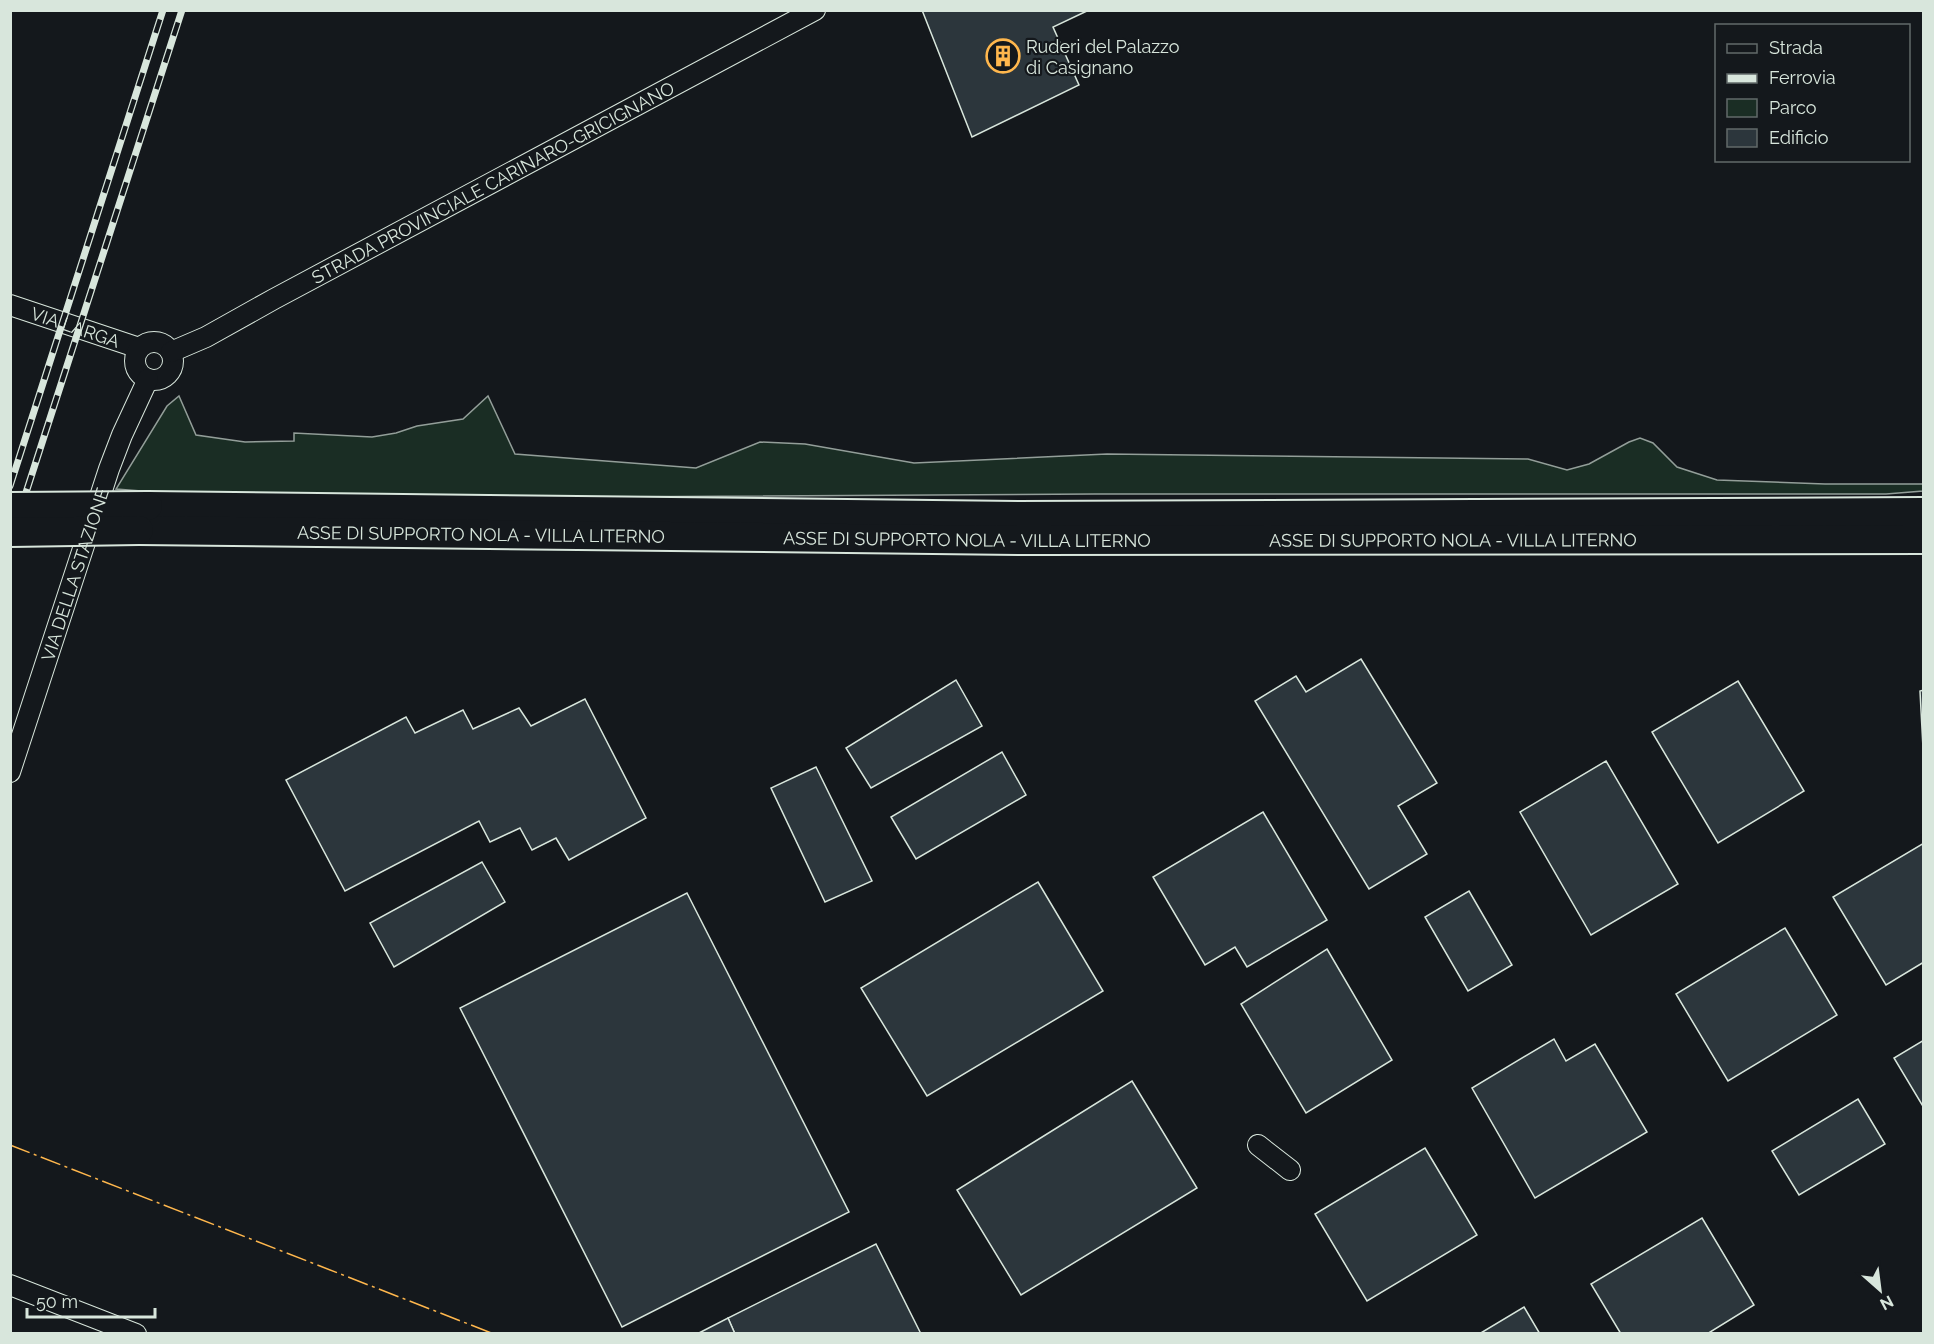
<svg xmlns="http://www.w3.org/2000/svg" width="1934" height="1344" font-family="Raleway,sans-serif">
  <rect width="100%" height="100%" fill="#14181c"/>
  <!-- green -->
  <path fill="#1a2d24" stroke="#939e99" stroke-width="1.5" d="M179 396 196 435 245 442 294 441V433L372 437 396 433 417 426 463 419 488 396 515 454 696 468 760 442 805 444 914 463 1107 454 1528 459 1567 470 1589 464 1629 442 1640 438 1653 443 1677 467 1717 480 1825 484H1924L1923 491 1886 494H1095L243 499 116 489 167 406Z"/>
  <!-- building -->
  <g fill="#2c363c" stroke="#d8e6dc" stroke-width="1.5">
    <path d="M922 10H1089L1053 27 1079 85 972 137Z"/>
    <path d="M1361 659 1437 783 1398 806 1427 854 1369 889 1255 701 1296 676 1306 692Z"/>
    <path d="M956 680 982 726 871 788 846 748Z"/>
    <path d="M1738 681 1804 791 1718 843 1652 732Z"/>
    <path d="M1924 690V767L1920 691Z"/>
    <path d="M585 699 646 818 569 860 556 838 532 850 520 828 490 842 479 821 345 891 286 780 406 717 415 733 463 710 473 729 519 708 531 726Z"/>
    <path d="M1002 752 1026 795 916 859 891 817Z"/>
    <path d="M1606 761 1678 884 1591 935 1520 812Z"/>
    <path d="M816 767 872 881 825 902 771 788Z"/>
    <path d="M1263 812 1327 920 1247 967 1235 947 1205 965 1153 877Z"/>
    <path d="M1924 843V962L1886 985 1833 897Z"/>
    <path d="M482 862 505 902 394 967 370 923Z"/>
    <path d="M1038 882 1103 991 927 1096 861 988Z"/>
    <path d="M1469 891 1512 965 1468 991 1425 917Z"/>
    <path d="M687 893 849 1212 622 1327 460 1008Z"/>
    <path d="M1785 928 1837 1015 1728 1081 1676 994Z"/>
    <path d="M1327 949 1392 1060 1306 1113 1241 1004Z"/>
    <path d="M1554 1039 1566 1061 1595 1044 1647 1132 1535 1198 1472 1088Z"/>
    <path d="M1924 1040V1108L1894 1058Z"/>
    <path d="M1132 1081 1197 1188 1021 1295 957 1190Z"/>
    <path d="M1858 1099 1885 1144 1799 1195 1772 1151Z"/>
    <path d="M1425 1148 1477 1235 1367 1301 1315 1214Z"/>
    <path d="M1702 1218 1754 1305 1707 1334H1621L1591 1284Z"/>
    <path d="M876 1244 921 1334H735L728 1318Z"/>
    <path d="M1524 1307 1540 1334H1479Z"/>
    <path d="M728 1318 735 1334H697Z"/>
  </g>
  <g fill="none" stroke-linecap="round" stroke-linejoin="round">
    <!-- minor casing -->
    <g stroke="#d8e6dc" stroke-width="22">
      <g id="minor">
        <path id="s1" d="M10 305 139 348"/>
        <circle cx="154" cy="361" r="19"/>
        <path id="s2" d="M171 352 206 337 274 299 815 10"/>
        <path id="s3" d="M10 772 109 469 122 435 148 379"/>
        <path d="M1258 1145 1290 1170"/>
        <path d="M10 1285 136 1334"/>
      </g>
    </g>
    <!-- highway casing -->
    <g stroke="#d8e6dc" stroke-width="32">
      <g id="highway">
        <path d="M148 506 1018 516 1924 512"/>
        <path id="s4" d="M139 530 1026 540 1924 539"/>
      </g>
    </g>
    <!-- minor -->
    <use href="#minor" stroke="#14181c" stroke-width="20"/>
    <!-- highway -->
    <use href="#highway" stroke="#14181c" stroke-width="28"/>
    <!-- rail casing -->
    <g stroke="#d8e6dc" stroke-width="7">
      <g id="rail">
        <path d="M10 486 163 10"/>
        <path d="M10 542 182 10"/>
      </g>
    </g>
    <!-- rail -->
    <use href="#rail" stroke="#14181c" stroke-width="4.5" stroke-dasharray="14" stroke-linecap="butt"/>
    <!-- highway-bridge casing -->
    <g stroke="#d8e6dc" stroke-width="32" stroke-linecap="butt">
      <g id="highway-bridge">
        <path d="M10 507 148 506"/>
        <path d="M10 532 139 530"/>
      </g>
    </g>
    <!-- highway-bridge -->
    <use href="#highway-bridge" stroke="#14181c" stroke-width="28"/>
    <!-- power -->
    <path stroke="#ffb74d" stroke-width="1.5" stroke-dasharray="21 4.5 3 4.5" stroke-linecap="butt" d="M10 1145 494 1334"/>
  </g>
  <!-- icons -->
  <defs>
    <g id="building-ring" transform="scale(1.725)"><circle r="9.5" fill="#14181c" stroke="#ffb74d" stroke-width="1.5"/><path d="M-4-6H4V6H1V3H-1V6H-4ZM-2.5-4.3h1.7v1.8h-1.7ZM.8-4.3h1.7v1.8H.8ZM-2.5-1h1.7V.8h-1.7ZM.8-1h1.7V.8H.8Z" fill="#ffb74d"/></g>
  </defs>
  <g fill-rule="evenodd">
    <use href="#building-ring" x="1003" y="56"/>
  </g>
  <g text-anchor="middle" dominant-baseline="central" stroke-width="4.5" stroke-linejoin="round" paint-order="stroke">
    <!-- poi labels -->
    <g font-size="18" fill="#d8e6dc" stroke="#14181c" text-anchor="start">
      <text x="1026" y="46">Ruderi del Palazzo<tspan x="1026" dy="21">di Casignano</tspan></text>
    </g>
    <!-- street labels -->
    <g font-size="18" fill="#d8e6dc" stroke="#14181c">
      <text stroke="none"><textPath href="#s2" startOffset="364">STRADA PROVINCIALE CARINARO-GRICIGNANO</textPath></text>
      <text stroke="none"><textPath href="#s1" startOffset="69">VIA LARGA</textPath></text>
      <text stroke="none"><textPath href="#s4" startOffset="342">ASSE DI SUPPORTO NOLA - VILLA LITERNO</textPath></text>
      <text stroke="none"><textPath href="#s4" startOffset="828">ASSE DI SUPPORTO NOLA - VILLA LITERNO</textPath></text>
      <text stroke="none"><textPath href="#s4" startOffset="1314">ASSE DI SUPPORTO NOLA - VILLA LITERNO</textPath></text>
      <text stroke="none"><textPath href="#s3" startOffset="208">VIA DELLA STAZIONE</textPath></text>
    </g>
  </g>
  <!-- border -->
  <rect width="1934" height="1344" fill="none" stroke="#d8e6dc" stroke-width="24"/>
  <!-- legend -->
  <rect x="1715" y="24" width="195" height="138" fill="#14181c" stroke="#626a69" stroke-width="1.5"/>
  <rect x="1727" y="44" width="30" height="9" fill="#14181c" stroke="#626a69" stroke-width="1.5"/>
  <text x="1769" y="54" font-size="18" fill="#d8e6dc">Strada</text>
  <rect x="1727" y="74" width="30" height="9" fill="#d8e6dc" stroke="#626a69" stroke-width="1.5"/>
  <text x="1769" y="84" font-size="18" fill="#d8e6dc">Ferrovia</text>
  <rect x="1727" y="99" width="30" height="18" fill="#1a2d24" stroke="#626a69" stroke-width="1.5"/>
  <text x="1769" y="114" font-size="18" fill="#d8e6dc">Parco</text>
  <rect x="1727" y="129" width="30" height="18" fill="#2c363c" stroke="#626a69" stroke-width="1.5"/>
  <text x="1769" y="144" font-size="18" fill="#d8e6dc">Edificio</text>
  <!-- north arrow -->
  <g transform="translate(1880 1290) rotate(152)" stroke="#14181c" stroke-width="4.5" paint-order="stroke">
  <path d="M0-4.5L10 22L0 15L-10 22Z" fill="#d8e6dc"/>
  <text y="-9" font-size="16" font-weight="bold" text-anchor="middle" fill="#d8e6dc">N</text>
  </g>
  <!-- scale -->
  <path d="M27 1308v9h128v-9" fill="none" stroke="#d8e6dc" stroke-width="3"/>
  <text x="36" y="1308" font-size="18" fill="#d8e6dc" stroke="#14181c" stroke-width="4.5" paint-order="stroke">50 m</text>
</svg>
